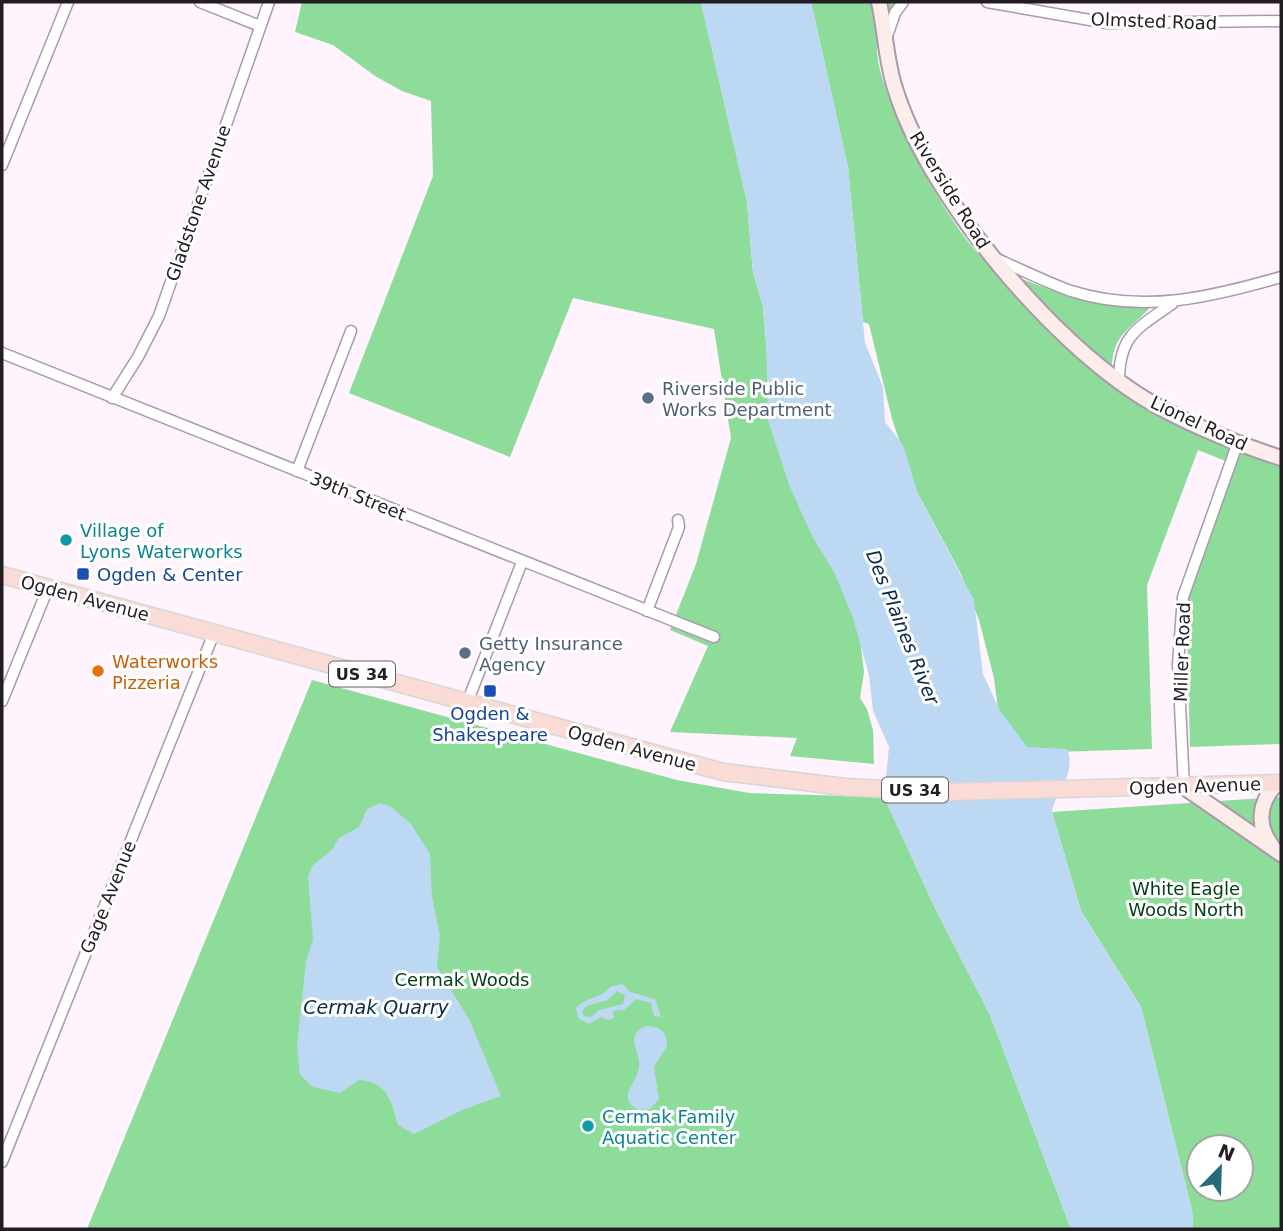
<svg xmlns="http://www.w3.org/2000/svg" width="1283" height="1231" font-family="'DejaVu Sans',sans-serif">
  <rect width="100%" height="100%" fill="#fff3fe"/>
  <!-- green -->
  <g fill="#8edc99" fill-rule="evenodd">
    <path d="M302 2H701L747 202 753 272 763 307 768 364 805 500 859 631 864 672 860 698 867 709 873 730 874 764 790 756 797 738 670 732 708 646 670 630 696 564 731 438 714 329 573 298 510 457 349 393 433 176 431 101 402 91 375 76 333 45 295 32Z"/>
    <path d="M811 2H895C888 12 878 34 877 46 875 95 951 232 988 263 995 270 1008 273 1017 277 1063 295 1096 306 1146 307L1149 309C1118 339 1112 337 1111 384L1168 419 1281 465V744L1190 747 1186 592 1233 464 1198 450 1147 585 1152 749 1021 753 998 709 994 678 979 620 961 574 916 490 892 419 869 324 863 322 848 167Z"/>
    <path d="M312 680 677 780 749 793 884 797 935 908 990 1015 1071 1229H87Z"/>
    <path d="M1281 797V1229H1193L1192 1210 1141 1007 1081 911 1052 812ZM1199 1147H1241V1189H1199Z"/>
  </g>
  <!-- water -->
  <g fill="#bcd8f3" fill-rule="evenodd">
    <path d="M701 2H811L848 167 865 343 883 387 885 422 903 445 918 494 974 600 983 674 999 709 1027 747 1067 749C1077 774 1056 789 1052 812L1081 911 1141 1007 1192 1210 1193 1229H1071L990 1015 935 908 884 797 889 747 873 711 869 675 853 618 834 572 812 536 789 485 768 420 766 336 763 307 753 272 747 202Z"/>
    <path d="M380 803 390 806 411 824 430 854 432 897 440 936 437 967 470 1021 501 1096 462 1110 414 1134 398 1125C391 1101 388 1082 359 1080L340 1093 313 1087 300 1075 297 1045 306 961 313 940 308 876 313 865 332 850 339 838 359 827 367 809Z"/>
    <path d="M622 984 630 992 655 999 661 1017 654 1016 651 1003 636 999 624 1010 613 1011 614 1018 608 1020 601 1017 589 1024 578 1018 576 1008C586 997 602 998 610 987ZM617 991 625 995 623 1004 599 1010 591 1017 584 1016 582 1012 586 1006 608 1000Z"/>
    <path d="M647 1026C661 1026 667 1032 667 1046L654 1067 659 1099 650 1109 638 1110C616 1096 636 1085 639 1068 642 1052 622 1034 647 1026Z"/>
  </g>
  <g fill="none" stroke-linecap="round" stroke-linejoin="round">
    <!-- street casing -->
    <g stroke="#a9a" stroke-width="13">
      <g id="street">
        <path d="M200 2 260 26"/>
        <path d="M987 2 1107 23 1281 21"/>
        <path d="M887 36 895 13 903 2"/>
        <path d="M2 165 68 2"/>
        <path d="M997 259C1022 270 1046 282 1071 291 1143 314 1212 297 1281 277"/>
        <path d="M2 353 714 637"/>
        <path d="M1119 381C1119 336 1137 328 1172 304"/>
        <path d="M112 398 138 357 159 316 269 2"/>
        <path d="M297 471 351 331"/>
        <path d="M647 611 679 527 678 520"/>
        <path d="M2 701 48 588"/>
        <path d="M467 703 522 562"/>
        <path d="M1184 787 1178 664 1183 597 1238 442"/>
        <path d="M2 1162 214 633"/>
      </g>
    </g>
    <!-- secondary casing -->
    <g stroke="#a9a" stroke-width="18">
      <g id="secondary">
        <path d="M879 2C885 29 886 59 894 85 926 194 1049 340 1145 399 1187 424 1235 443 1281 458"/>
        <path d="M1184 787 1281 854"/>
        <path d="M1272 846C1256 825 1259 803 1276 784"/>
      </g>
    </g>
    <!-- primary casing -->
    <g stroke="#d7d6d7" stroke-width="19">
      <path id="primary" d="M2 575 723 772 845 787 947 792 1281 783"/>
    </g>
    <!-- street -->
    <use href="#street" stroke="#fff" stroke-width="10"/>
    <!-- secondary -->
    <use href="#secondary" stroke="#fcedeb" stroke-width="14"/>
    <!-- primary -->
    <use href="#primary" stroke="#fadbd6" stroke-width="16"/>
  </g>
  <!-- markers -->
  <g fill="#5c6f8a" stroke="#fff" stroke-width="2.5">
    <circle cx="648" cy="398" r="7"/>
    <circle cx="465" cy="653" r="7"/>
  </g>
  <g fill="#0f9aa8" stroke="#fff" stroke-width="2.5">
    <circle cx="66" cy="540" r="7"/>
    <circle cx="588" cy="1126" r="7"/>
  </g>
  <g fill="#1a4fb4" stroke="#fff" stroke-width="2.5">
    <rect x="76" y="567" width="14" height="14" rx="3.5"/>
    <rect x="483" y="684" width="14" height="14" rx="3.5"/>
  </g>
  <circle fill="#e8710a" stroke="#fff" stroke-width="2.5" cx="98" cy="671" r="7"/>
  <g text-anchor="middle" dominant-baseline="central" stroke-width="6" stroke-linejoin="round" paint-order="stroke">
    <!-- shield labels -->
    <g fill="#fff" stroke="#656065" stroke-width="2">
      <rect x="329" y="661.5" width="66" height="25" rx="5"/>
      <rect x="882" y="777.5" width="66" height="25" rx="5"/>
    </g>
    <g font-size="16" font-weight="bold" fill="#231c23">
      <text x="362" y="674">US 34</text>
      <text x="915" y="790">US 34</text>
    </g>
    <!-- street labels -->
    <g font-size="18" fill="#231c23" stroke="#fff">
      <text transform="translate(1154 21) rotate(2)">Olmsted Road</text>
      <text transform="translate(950 190) rotate(58)">Riverside Road</text>
      <text transform="translate(198 203) rotate(-71)">Gladstone Avenue</text>
      <text transform="translate(1199 423) rotate(25)">Lionel Road</text>
      <text transform="translate(358 496) rotate(22)">39th Street</text>
      <text transform="translate(85 598) rotate(15)">Ogden Avenue</text>
      <text transform="translate(1182 652) rotate(-88)">Miller Road</text>
      <text transform="translate(632 748) rotate(15)">Ogden Avenue</text>
      <text transform="translate(1195 786) rotate(-2)">Ogden Avenue</text>
      <text transform="translate(108 897) rotate(-68)">Gage Avenue</text>
    </g>
    <!-- service labels -->
    <g font-size="18" fill="#4e5e75" stroke="#fff" text-anchor="start">
      <text x="662" y="388">Riverside Public<tspan x="662" dy="21">Works Department</tspan></text>
      <text x="479" y="643">Getty Insurance<tspan x="479" dy="21">Agency</tspan></text>
    </g>
    <!-- culture labels -->
    <g font-size="18" fill="#0d838f" stroke="#fff" text-anchor="start">
      <text x="80" y="530">Village of<tspan x="80" dy="21">Lyons Waterworks</tspan></text>
      <text x="602" y="1116">Cermak Family<tspan x="602" dy="21">Aquatic Center</tspan></text>
    </g>
    <!-- transit labels -->
    <g font-size="18" fill="#164399" stroke="#fff" text-anchor="start">
      <text x="97" y="574">Ogden &amp; Center</text>
      <text x="490" y="713" text-anchor="middle">Ogden &amp;<tspan x="490" dy="21">Shakespeare</tspan></text>
    </g>
    <!-- food labels -->
    <g font-size="18" fill="#c56008" stroke="#fff" text-anchor="start">
      <text x="112" y="661">Waterworks<tspan x="112" dy="21">Pizzeria</tspan></text>
    </g>
    <!-- park labels -->
    <g font-size="18" fill="#003d14" stroke="#fff">
      <text x="1186" y="888">White Eagle<tspan x="1186" dy="21">Woods North</tspan></text>
      <text x="462" y="979">Cermak Woods</text>
    </g>
    <!-- water labels -->
    <g font-size="19" font-style="italic" fill="#0c2b45" stroke="#fff">
      <text transform="translate(903 627) rotate(68)">Des Plaines River</text>
      <text x="376" y="1007">Cermak Quarry</text>
    </g>
  </g>
  <!-- border -->
  <rect width="1283" height="1231" fill="none" stroke="#231c23" stroke-width="7"/>
  <!-- north arrow -->
  <g transform="translate(1220 1168) rotate(23)"><circle r="33" fill="#ffffff" stroke="#a7a4a7" stroke-width="2"/>
  <path d="M0-5L12 26L0 18L-12 26Z" fill="#256c7a"/>
  <text y="-10" font-size="19" font-weight="bold" text-anchor="middle" fill="#231c23">N</text>
  </g>
</svg>
